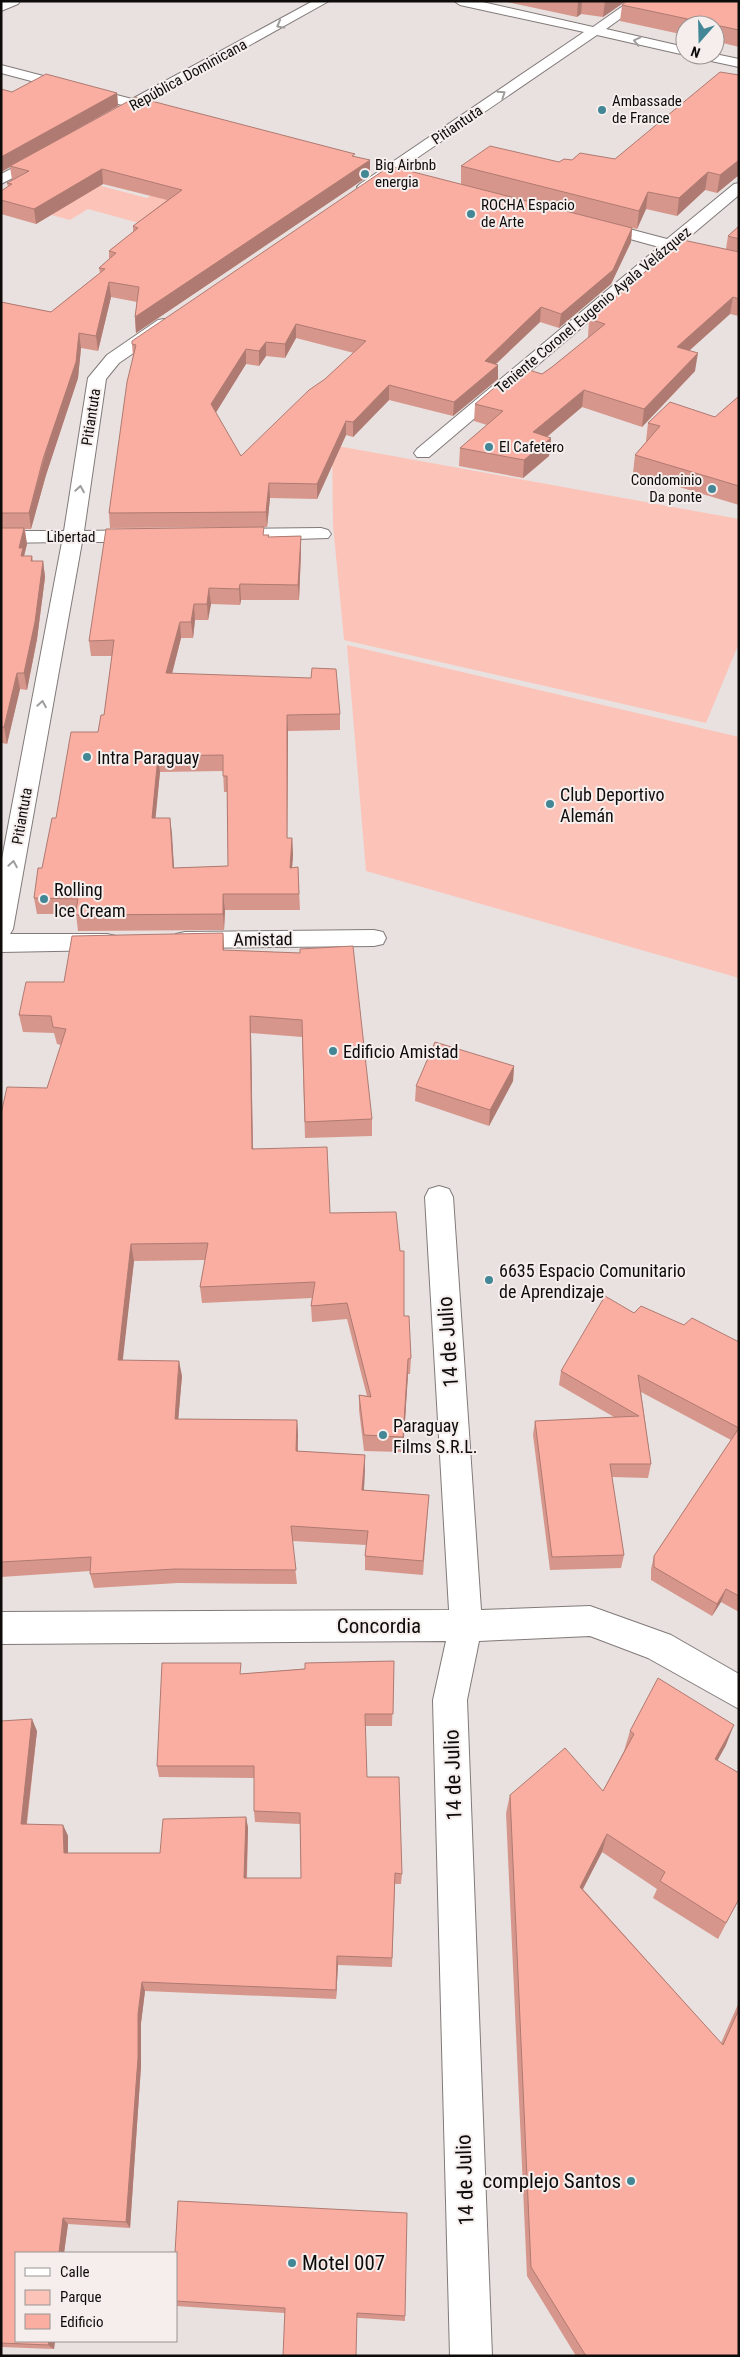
<svg xmlns="http://www.w3.org/2000/svg" width="740" height="2357" font-family="'Roboto Condensed',sans-serif">
  <rect width="100%" height="100%" fill="#e8e1df"/>
  <!-- green -->
  <g fill="#fcc3b9">
    <path d="M44 171 147 198 163 188 234 249 88 209 70 220 1 201V195Z"/>
    <path d="M332 445 739 519V643L706 723 344 640 333 525Z"/>
    <path d="M347 645 739 737V978L366 871Z"/>
  </g>
  <g fill="none" stroke-linecap="round" stroke-linejoin="round">
    <!-- minor casing -->
    <g stroke="#817a79" stroke-width="2">
      <g id="minor">
        <path d="M20 1 18 4 1 11V2Z"/>
        <path d="M313 1H329L146 103 167 108 169 111 167 114C157 117 148 109 137 109 131 109 128 113 121 111L119 108 122 105 1 73V65L132 99Z"/>
        <path d="M454 1H478L593 27 630 1H645L606 29 685 47V55L597 35 370 190H360L357 187 360 184 584 32 460 5Z"/>
        <path d="M715 54 739 59V67L697 58 695 55Z"/>
        <path d="M44 152 51 156 49 159 1 184V174Z"/>
        <path d="M739 183V195L682 243 739 258V268L673 250 429 457H417L414 453 417 449 659 247 590 228 587 225 590 222 595 220 667 239 734 184Z"/>
        <path d="M164 319 170 320 172 324 170 328 119 363 106 379 84 531 142 530 149 532 152 536 149 540 142 542H82L13 929 10 934H107L116 936 119 942 116 948 107 950 1 952V864L62 542 1 543V531H64L88 378 107 355 158 320Z"/>
        <path d="M321 528 328 530 331 534 328 538 228 541 221 539 218 535 221 531 228 529Z"/>
        <path d="M374 930 383 932 386 938 383 944 374 946 185 948 176 946 173 940 176 934 185 932Z"/>
        <path d="M439 1186 449 1189 453 1197 481 1610 590 1606 671 1635 739 1674V1709L648 1658 590 1636 479 1641 467 1700 492 2356H450L433 1700 446 1641 1 1644V1612L449 1610 425 1197 429 1189Z"/>
      </g>
    </g>
    <!-- minor -->
    <use href="#minor" fill="#fff" fill-rule="evenodd"/>
  </g>
  <!-- wall -->
  <g fill="#d7968b" fill-rule="evenodd">
    <path d="M502 1H626L603 17 581 14 577 17Z"/>
    <path d="M739 1V47L715 41V25H685V35L620 21 622 5Z"/>
    <path d="M739 75V175L717 193 705 190 677 216 646 209 637 229 632 228 631 242 611 284 559 328 540 322 496 364 498 379 453 416 389 400 353 437 346 435 317 499 270 498 267 527 110 528 109 513 133 358 132 344 461 184V166L559 162 572 160 615 159ZM296 338 354 353 241 456 215 413 246 364 259 366 266 356 285 358Z"/>
    <path d="M1 89 12 92 117 93 118 106 75 130 355 157 370 175 136 333 135 317 137 302 111 297 98 351 81 348 78 378 46 475 31 529H25L27 544 24 556H32L33 561H43L45 577 37 639 27 690 20 689 7 744 2 743 1 745V302L51 312 100 273 99 268 109 259V251L133 232V226L167 200 103 184 36 224 1 214V191L8 187 7 183 12 180 10 167 1 172Z"/>
    <path d="M739 226V316L730 314 689 351 695 371 642 427 582 407 547 437 551 438 549 456 523 478 459 466 460 448 487 425 474 421 475 404 542 374 552 367 589 337H588L589 319 726 249 728 236Z"/>
    <path d="M739 396V505L633 473 635 455 647 441H646L648 423 715 417Z"/>
    <path d="M265 535 269 537 301 536V552L299 600H241L240 605 211 604 208 620H195L193 638H181L172 674 340 714V730L288 731 287 838H292L293 854 292 868 298 867 300 910H225L224 930 78 931 76 914H37L34 898 56 818 98 732 104 715 112 656H91L89 641ZM223 771 224 792H227L228 866 174 868 170 818H155L160 772Z"/>
    <path d="M223 933 224 950 300 953 372 1119V1136L305 1138 302 1037 251 1033 253 1148 330 1213 404 1316 411 1358 410 1374H408L403 1452 364 1451 359 1410V1395L367 1396 347 1319 312 1322 311 1306 312 1298 202 1303 200 1287 205 1260 134 1261 122 1360 182 1376 178 1419 297 1420 298 1435V1451L365 1455 364 1490 429 1495 423 1575 365 1570V1556L366 1545 292 1541 297 1584 178 1583 94 1588 90 1574V1571L1 1577V1114L47 1088 61 1045 57 1044 54 1033 23 1032 19 1015 64 982Z"/>
    <path d="M514 1066 513 1081 489 1126 415 1101 416 1086Z"/>
    <path d="M634 1313 684 1325 739 1342V1612L721 1602 712 1616 651 1580V1569L654 1556 731 1440 641 1392 651 1464 648 1478 612 1477 624 1555 621 1568 550 1570 533 1435 535 1421 614 1417 559 1385 561 1371Z"/>
    <path d="M394 1661 392 1726H365L367 1777 402 1874 401 1884H395L392 1967 338 1965 336 1999 145 1991 141 2023V2066L130 2228 68 2224 64 2253H16L55 2341 54 2349 1 2347V1721L37 1731 27 1824 63 1825 68 1836V1853H160L246 1817 248 1828 247 1878H301L300 1824 255 1822 254 1811V1778L159 1777 157 1766 242 1674Z"/>
    <path d="M630 1731 726 1745 717 1760 739 1899 718 1939 653 1898 657 1889 602 1852 583 1889 721 2043 739 2002V2356H576L527 2276 506 1813 510 1795 603 1791 624 1751Z"/>
    <path d="M176 2253 405 2316V2321L176 2306Z"/>
  </g>
  <!-- shaded-wall -->
  <g fill="#af7a71">
    <path d="M578 1H582L581 14 577 17Z"/>
    <path d="M605 1H626L603 17Z"/>
    <path d="M117 93 118 106 11 166H10V167L1 172V157Z"/>
    <path d="M370 160V175L136 333 135 317Z"/>
    <path d="M739 160V175L717 193 720 175Z"/>
    <path d="M102 169 103 184 36 224 34 209Z"/>
    <path d="M708 172 705 190 677 216 679 198Z"/>
    <path d="M648 192 646 209 637 229 639 211Z"/>
    <path d="M632 228 631 242 611 284 559 328 561 314Z"/>
    <path d="M109 282 111 297 98 351 96 336Z"/>
    <path d="M733 297 730 314 674 364 677 347Z"/>
    <path d="M541 307 540 322 484 375 485 361Z"/>
    <path d="M296 324V338L285 358V344Z"/>
    <path d="M79 333 81 348 78 378 46 475 31 529 29 513Z"/>
    <path d="M266 342V356L259 366V351Z"/>
    <path d="M246 349V364L212 419 211 404Z"/>
    <path d="M698 353 695 371 642 427 644 409Z"/>
    <path d="M498 365V379L453 416 454 402Z"/>
    <path d="M389 385V400L353 437V422Z"/>
    <path d="M584 390 582 407 531 450 533 432Z"/>
    <path d="M346 421V435L317 499V484Z"/>
    <path d="M551 438 549 456 523 478 524 460Z"/>
    <path d="M269 483 270 498 267 527 266 512Z"/>
    <path d="M24 528 27 544 24 556 26 565 24 573 19 548Z"/>
    <path d="M301 536V552L299 600 298 585Z"/>
    <path d="M43 561 45 577 37 639 27 690 24 673Z"/>
    <path d="M240 584 241 600 240 605 239 589Z"/>
    <path d="M209 588 211 604 208 620 207 604Z"/>
    <path d="M194 604 195 620 193 638 191 622Z"/>
    <path d="M180 622 181 638 168 689 166 673Z"/>
    <path d="M17 673 20 689 7 744 4 727Z"/>
    <path d="M287 715 288 731 287 854Z"/>
    <path d="M158 756 160 772 154 834 152 818Z"/>
    <path d="M170 818 172 834 175 884 173 868Z"/>
    <path d="M292 838 293 854 291 884 290 868Z"/>
    <path d="M223 894 225 910 224 930 223 914Z"/>
    <path d="M223 933 224 950H223Z"/>
    <path d="M250 1016 251 1033 253 1165 252 1149Z"/>
    <path d="M514 1066 513 1081 489 1126 490 1110Z"/>
    <path d="M131 1244 134 1261 121 1376 118 1360Z"/>
    <path d="M408 1359V1374L403 1452V1437Z"/>
    <path d="M179 1361 182 1376 177 1434 175 1419Z"/>
    <path d="M297 1420 298 1435 297 1466 296 1451Z"/>
    <path d="M365 1455V1470L363 1504 362 1490Z"/>
    <path d="M726 1589 721 1602 712 1616 717 1604Z"/>
    <path d="M32 1719 37 1731 25 1835 21 1824Z"/>
    <path d="M734 1725 726 1745 708 1778 715 1759Z"/>
    <path d="M246 1817 248 1828 246 1888 244 1878Z"/>
    <path d="M63 1825 68 1836V1864L64 1853Z"/>
    <path d="M607 1834 602 1852 575 1904 580 1887Z"/>
    <path d="M337 1956 338 1965 336 1999V1990Z"/>
    <path d="M142 1982 145 1991 141 2023V2066L130 2228 126 2222 138 2014Z"/>
    <path d="M63 2218 68 2224 64 2253H59Z"/>
    <path d="M49 2341H55L54 2349 48 2345Z"/>
  </g>
  <!-- building -->
  <g fill="#faaea2" stroke="#af7a71" fill-rule="evenodd">
    <path d="M627 1H739V30L622 5Z"/>
    <path d="M720 72 739 75V160L720 175 708 172 679 198 648 192 639 211 461 166 490 146 559 162 564 159 572 160 580 153 615 159Z"/>
    <path d="M46 74 117 93 1 157V89L12 92Z"/>
    <path d="M136 97 355 154 352 156 370 160 135 317 139 287 109 282 96 336 79 333 76 362 43 459 29 513H1V302L51 312 105 269 99 268 116 253 109 251 138 228 133 226 182 190 102 169 34 209 1 200V191L12 184 7 183 29 171 10 166Z"/>
    <path d="M390 166 632 228 613 270 561 314 541 307 485 361 498 365 454 402 389 385 353 422 346 421 317 484 269 483 266 512 109 513 127 382 136 345 132 344V341ZM296 324 366 341 325 379 309 390 241 456 211 404 246 349 259 351 266 342 285 344Z"/>
    <path d="M739 226V239L728 236Z"/>
    <path d="M683 240 739 252V299L733 297 677 347 698 353 644 409 584 390 533 432 551 438 524 460 460 448 503 411 475 404 519 367 542 374 552 367 605 324 589 319Z"/>
    <path d="M739 396V486L635 455 660 426 648 423 670 402 715 417Z"/>
    <path d="M264 527 263 535H269L268 537 301 536 298 585 240 584 239 589 209 588 207 604H194L191 622H180L166 673 311 678 312 668 336 669 340 714 287 715V838H292L290 868 298 867 299 894H223V914L75 915 78 899 34 898 38 868H42L52 818H56L71 732H98L101 715H104L114 640 89 641 106 529ZM223 755V776H227L228 866 173 868 170 818H152L158 756Z"/>
    <path d="M1 528H24L19 548H23L21 556H32L31 561H43L35 622 24 673H17L4 727H1Z"/>
    <path d="M223 933V950L300 953V949L353 946 372 1119 305 1122 302 1020 250 1016 252 1149 327 1147 330 1213 396 1212 400 1251H404V1316H409L411 1358 408 1359 403 1437 364 1435 359 1395 371 1397 347 1303 311 1306 315 1282 200 1287 208 1243 131 1244 118 1360 179 1361 175 1419 297 1420 296 1451 365 1455 362 1490 429 1495 423 1561 365 1556 368 1531 291 1526 296 1570 175 1569 90 1574 91 1557 1 1562V1114L7 1087 47 1088 66 1029 53 1027 51 1016 19 1015 26 982H64L72 936Z"/>
    <path d="M435 1042 514 1066 490 1110 416 1086Z"/>
    <path d="M605 1296 634 1313 641 1306 684 1325 692 1318 739 1342V1596L726 1589 717 1604 654 1567V1556L739 1428 638 1375 651 1464H610L624 1555 552 1557 535 1421 639 1416 561 1371Z"/>
    <path d="M394 1661 393 1714H365L367 1777H399L402 1874 395 1873 392 1958 337 1956 336 1990 142 1982 138 2014V2058L126 2222 63 2218 59 2253H16V2341H49L48 2345 1 2343V1721L32 1719 21 1824 63 1825 64 1853H160L163 1819 246 1817 244 1878H301L300 1813 254 1811V1766H157L162 1663H241L240 1674 305 1669V1663Z"/>
    <path d="M658 1678 734 1725 715 1759 739 1773V1899L726 1923 660 1881 665 1872 607 1834 580 1887 723 2045 739 2009V2356H586L531 2267 510 1795 565 1748 603 1791 634 1734 630 1731Z"/>
    <path d="M178 2201 407 2213 405 2316 357 2313 356 2356H283L285 2308 176 2301V2253H175Z"/>
  </g>
  <!-- one-way arrows -->
  <defs><path id="oneway-chevron" d="M-2-3.5L2.5 0L-2 3.5" fill="none" stroke-width="1.6" stroke-linecap="round" stroke-linejoin="round" transform="scale(1.25)"/></defs>
  <g stroke="#9f9e9d">
    <use href="#oneway-chevron" transform="translate(280 25) rotate(151)"/>
    <use href="#oneway-chevron" transform="translate(637 41) rotate(-167)"/>
    <use href="#oneway-chevron" transform="translate(502 94) rotate(-34)"/>
    <use href="#oneway-chevron" transform="translate(80 489) rotate(-81)"/>
    <use href="#oneway-chevron" transform="translate(42 704) rotate(-80)"/>
    <use href="#oneway-chevron" transform="translate(13 864) rotate(-80)"/>
  </g>
  <!-- markers -->
  <g fill="#438796" stroke="#f5eeec" stroke-width="2">
    <circle cx="602" cy="110" r="5"/>
    <circle cx="365" cy="174" r="5"/>
    <circle cx="471" cy="214" r="5"/>
    <circle cx="489" cy="447" r="5"/>
    <circle cx="712" cy="489" r="5"/>
    <circle cx="87" cy="757" r="5"/>
    <circle cx="550" cy="804" r="5"/>
    <circle cx="44" cy="899" r="5"/>
    <circle cx="333" cy="1051" r="5"/>
    <circle cx="489" cy="1280" r="5"/>
    <circle cx="383" cy="1435" r="5"/>
    <circle cx="631" cy="2181" r="5"/>
    <circle cx="292" cy="2263" r="5"/>
  </g>
  <g text-anchor="middle" dominant-baseline="central" stroke-width="4" stroke-linejoin="round" paint-order="stroke">
    <!-- far-street labels -->
    <g font-size="15" fill="#0e0c0b" stroke="#f5eeec">
      <text transform="translate(188 75) rotate(-29)">República Dominicana</text>
      <text transform="translate(457 125) rotate(-34)">Pitiantuta</text>
      <text transform="translate(593 310) rotate(-40)">Teniente Coronel Eugenio Ayala Velázquez</text>
      <text transform="translate(91 417) rotate(-81)">Pitiantuta</text>
      <text x="71" y="537">Libertad</text>
      <text transform="translate(22 816) rotate(-80)">Pitiantuta</text>
    </g>
    <!-- far-poi labels -->
    <g font-size="15" fill="#0e0c0b" stroke="#f5eeec" text-anchor="start">
      <text x="612" y="101">Ambassade<tspan x="612" dy="17">de France</tspan></text>
      <text x="375" y="165">Big Airbnb<tspan x="375" dy="17">energia</tspan></text>
      <text x="481" y="205">ROCHA Espacio<tspan x="481" dy="17">de Arte</tspan></text>
      <text x="499" y="447">El Cafetero</text>
      <text x="702" y="480" text-anchor="end">Condominio<tspan x="702" dy="17">Da ponte</tspan></text>
    </g>
    <!-- poi labels -->
    <g font-size="18" fill="#0e0c0b" stroke="#f5eeec" text-anchor="start">
      <text x="97" y="757">Intra Paraguay</text>
      <text x="560" y="794">Club Deportivo<tspan x="560" dy="21">Alemán</tspan></text>
      <text x="54" y="889">Rolling<tspan x="54" dy="21">Ice Cream</tspan></text>
      <text x="343" y="1051">Edificio Amistad</text>
      <text x="499" y="1270">6635 Espacio Comunitario<tspan x="499" dy="21">de Aprendizaje</tspan></text>
      <text x="393" y="1425">Paraguay<tspan x="393" dy="21">Films S.R.L.</tspan></text>
    </g>
    <!-- street labels -->
    <g font-size="18" fill="#0e0c0b" stroke="#f5eeec">
      <text transform="translate(263 939) rotate(-1)">Amistad</text>
    </g>
    <!-- near-street labels -->
    <g font-size="21" fill="#0e0c0b" stroke="#f5eeec">
      <text transform="translate(448 1342) rotate(-94)">14 de Julio</text>
      <text x="379" y="1626">Concordia</text>
      <text transform="translate(453 1775) rotate(-92)">14 de Julio</text>
      <text transform="translate(465 2180) rotate(-92)">14 de Julio</text>
    </g>
    <!-- near-poi labels -->
    <g font-size="21" fill="#0e0c0b" stroke="#f5eeec" text-anchor="end">
      <text x="621" y="2181">complejo Santos</text>
      <text x="302" y="2263" text-anchor="start">Motel 007</text>
    </g>
  </g>
  <!-- border -->
  <rect width="740" height="2357" fill="none" stroke="#0e0c0b" stroke-width="5"/>
  <!-- legend -->
  <rect x="15" y="2252" width="162" height="90" fill="#f5eeec" stroke="#999492"/>
  <rect x="25" y="2268" width="25" height="8" fill="#ffffff" stroke="#999492"/>
  <text x="60" y="2277" font-size="15" fill="#0e0c0b">Calle</text>
  <rect x="25" y="2290" width="25" height="15" fill="#fcc3b9" stroke="#999492"/>
  <text x="60" y="2302" font-size="15" fill="#0e0c0b">Parque</text>
  <rect x="25" y="2314" width="25" height="15" fill="#faaea2" stroke="#999492"/>
  <text x="60" y="2327" font-size="15" fill="#0e0c0b">Edificio</text>
  <!-- north arrow -->
  <g transform="translate(700 40) rotate(200)"><circle r="24" fill="#f5eeec" stroke="#999492"/>
  <path d="M0-4L9 19L0 12L-9 19Z" fill="#438796"/>
  <text y="-8" font-size="14" font-weight="bold" text-anchor="middle" fill="#0e0c0b">N</text>
  </g>
</svg>
